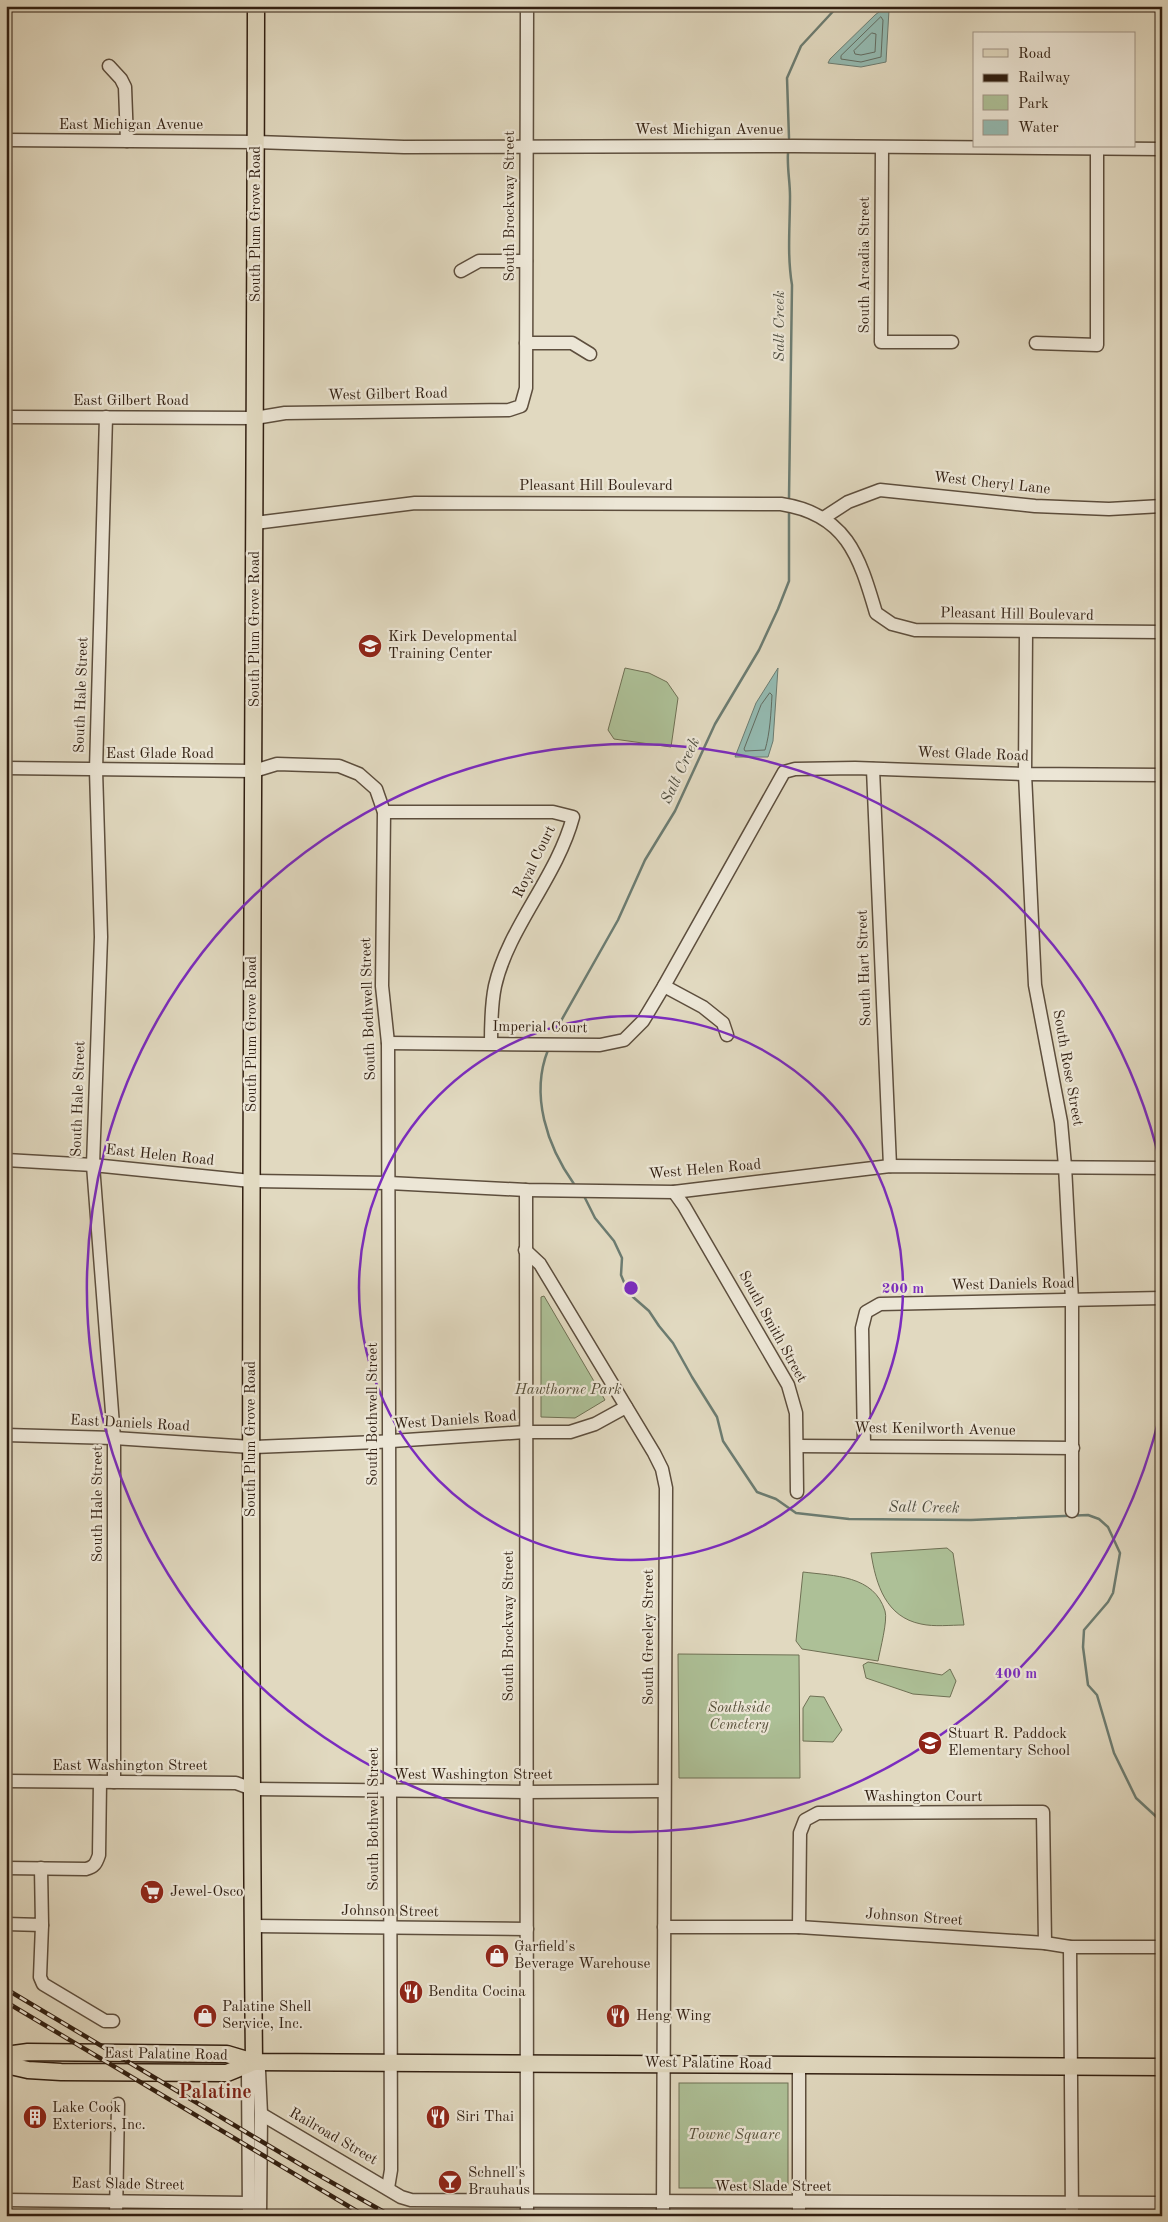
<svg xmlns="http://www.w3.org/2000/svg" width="1168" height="2222" font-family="'Old Standard TT',serif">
  <rect width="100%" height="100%" fill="#e1d9c0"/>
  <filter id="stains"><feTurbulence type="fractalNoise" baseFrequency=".004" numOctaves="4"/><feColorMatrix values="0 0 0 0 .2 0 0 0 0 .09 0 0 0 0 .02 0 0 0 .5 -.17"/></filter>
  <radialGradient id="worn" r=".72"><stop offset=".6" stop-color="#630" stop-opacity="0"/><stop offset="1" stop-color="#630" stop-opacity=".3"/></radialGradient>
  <!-- green -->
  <g fill="#adc097" stroke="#6f7054">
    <path d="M625 668 649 673 667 682 678 698 671 747 614 739 608 730Z"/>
    <path d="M544 1296 605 1400 575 1418 541 1417V1297Z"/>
    <path d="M947 1548 953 1553 964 1625C951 1625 934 1627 921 1624 886 1617 876 1585 871 1553Z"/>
    <path d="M803 1572C834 1576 874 1575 885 1611 888 1620 880 1650 878 1661L802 1649 796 1641Z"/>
    <path d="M678 1654 799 1655 800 1778H679Z"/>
    <path d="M868 1662 942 1675 950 1669 956 1681 950 1697 913 1694 866 1678 863 1665Z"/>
    <path d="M810 1696 824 1697 842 1730 833 1742 803 1741V1708Z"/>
    <rect x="679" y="2083" width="109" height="105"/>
  </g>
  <!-- water -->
  <g fill="#94bab1" stroke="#6c7c71">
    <path d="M884 8 889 10 886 62 861 67 828 63 830 59 875 15Z"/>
    <path d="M778 668 773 741 768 757H735L756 703Z"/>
  </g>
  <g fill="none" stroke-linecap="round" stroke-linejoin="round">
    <!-- shore -->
    <g stroke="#626c61" stroke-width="1">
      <path d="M881 17 883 20 881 57 861 62 841 59V56Z"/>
      <path d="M872 33 876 34 875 52 861 55 855 54 854 51Z"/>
      <path d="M770 693 772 695C771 713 770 733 765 750L745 751 744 749 761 705Z"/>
    </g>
    <!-- stream -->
    <g stroke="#6c7c71" stroke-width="2.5">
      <path d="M789 138 787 78 801 46 838 6"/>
      <path d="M788 153C787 168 790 181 790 196 790 226 787 255 792 285L789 498"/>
      <path d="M557 1028 618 920 645 860 675 811 715 724 759 650 778 609 789 581V513"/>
      <path d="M548 1050C530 1095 547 1146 574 1184"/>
      <path d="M585 1198 595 1218 614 1241 622 1258 621 1275 626 1287 633 1297 649 1311 659 1326 673 1343 692 1377 717 1417 723 1441 757 1492 776 1499 796 1513 849 1519 971 1520 1088 1515 1099 1519 1108 1527 1120 1553 1113 1593 1108 1602 1084 1630 1083 1647 1088 1685 1097 1695 1114 1753 1136 1798 1162 1822"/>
    </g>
    <!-- minor casing -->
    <g stroke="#5d4e3d" stroke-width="15">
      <g id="minor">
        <path d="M109 66 121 79 125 87 127 141"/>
        <path d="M6 140 256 142 404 147 794 146 1162 149"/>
        <path d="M882 148 881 342H952"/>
        <path d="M461 271 479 261H526"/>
        <path d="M526 343H572L590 354"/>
        <path d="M1036 343 1097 345V148"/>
        <path d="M6 417 255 418 285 413 509 410 521 406 526 388 527 6"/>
        <path d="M106 417 96 770 101 937 93 1165 114 1438V1782"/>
        <path d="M825 517 848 502 880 490 1035 506 1109 509 1162 506"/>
        <path d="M255 523 415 503 781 504C846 514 859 555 876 613L892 624 915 630 1162 632"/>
        <path d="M1026 632 1025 774 1035 985 1061 1122 1065 1166 1072 1300V1511"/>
        <path d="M6 768 254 771 277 764 339 766 359 774 376 789 384 812 382 986 388 1043 391 2170 388 2188"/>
        <path d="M873 769 890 1166"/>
        <path d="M384 812H553L573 817C557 877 508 928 495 986 491 1005 491 1025 491 1043"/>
        <path d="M664 986 703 1007 723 1023 727 1035"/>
        <path d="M388 1043 600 1045 624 1040 643 1021 664 986 784 772 795 769 855 768 1025 774 1162 775"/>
        <path d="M6 1160 93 1165 251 1181 389 1183 526 1190 674 1192 890 1166 1162 1168"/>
        <path d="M526 1190 527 2216"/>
        <path d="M674 1192 684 1206 788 1385 796 1413 797 1492"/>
        <path d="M525 1250 540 1264 654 1453 662 1469 666 1488 663 2216"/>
        <path d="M6 1435 114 1438 251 1447 377 1442 525 1432H570L595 1424 626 1407"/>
        <path d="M864 1445 862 1328 866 1312 880 1304 1162 1298"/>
        <path d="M798 1446 1073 1448"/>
        <path d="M6 1781 236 1783 252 1789 526 1792 664 1791"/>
        <path d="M6 1868 86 1869C94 1867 96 1864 99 1855L100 1782"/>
        <path d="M6 1924 42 1925 41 1868"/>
        <path d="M42 1925 40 1977 43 1984 105 2021H113"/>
        <path d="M253 1926 527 1929"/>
        <path d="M664 1927H799L1045 1943 1070 1947H1162"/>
        <path d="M799 1927 800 1833 805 1820 818 1813 1043 1812 1045 1943"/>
        <path d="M1070 1947 1072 2216"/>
        <path d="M254 2062 259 2071 261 2114 260 2216"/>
        <path d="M261 2114 401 2197 411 2200 1162 2203"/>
        <path d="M6 2200 249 2203"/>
        <path d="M116 2216 118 2104"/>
        <path d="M249 2216 248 2071 254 2062"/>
        <path d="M799 2216V2065"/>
      </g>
    </g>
    <!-- major casing -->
    <g stroke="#311f11" stroke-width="19">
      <g id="major">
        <path d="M6 2055 28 2052 227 2054 254 2062 1162 2067"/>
        <path d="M254 2062C247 1377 255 691 256 6"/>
        <path d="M6 2065 28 2070 61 2072 227 2073 254 2062"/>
      </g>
    </g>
    <!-- minor -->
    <use href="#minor" stroke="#ece6d6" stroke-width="12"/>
    <!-- major -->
    <use href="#major" stroke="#e1d9c0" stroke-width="16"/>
    <!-- rail casing -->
    <g stroke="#311f11" stroke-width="4.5">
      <g id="rail">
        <path d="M6 1989 308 2169 391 2216"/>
        <path d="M6 2002 365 2216"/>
      </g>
    </g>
    <!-- rail -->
    <use href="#rail" stroke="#ece6d6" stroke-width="2.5" stroke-dasharray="8" stroke-linecap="butt"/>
  </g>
  <!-- distance rings -->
  <g fill="none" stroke="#7b2cbf" stroke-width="2.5">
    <circle cx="631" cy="1288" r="272"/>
    <path d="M1161 1410A544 544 0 1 1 1161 1166"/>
  </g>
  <!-- icons -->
  <defs>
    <g id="school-disc" transform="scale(1.25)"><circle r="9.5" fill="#8f2418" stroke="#ece6d6"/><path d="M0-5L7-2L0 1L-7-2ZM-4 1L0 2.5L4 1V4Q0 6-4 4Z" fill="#fff"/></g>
    <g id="supermarket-disc" transform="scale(1.25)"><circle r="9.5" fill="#8f2418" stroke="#ece6d6"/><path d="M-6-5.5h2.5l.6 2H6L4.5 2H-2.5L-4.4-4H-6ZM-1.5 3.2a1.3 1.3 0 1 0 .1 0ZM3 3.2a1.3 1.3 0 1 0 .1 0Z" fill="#fff"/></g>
    <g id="shop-disc" transform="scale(1.25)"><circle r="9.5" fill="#8f2418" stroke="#ece6d6"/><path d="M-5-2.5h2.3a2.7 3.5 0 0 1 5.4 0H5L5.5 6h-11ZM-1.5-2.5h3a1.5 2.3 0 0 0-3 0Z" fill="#fff"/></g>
    <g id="restaurant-disc" transform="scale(1.25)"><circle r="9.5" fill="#8f2418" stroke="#ece6d6"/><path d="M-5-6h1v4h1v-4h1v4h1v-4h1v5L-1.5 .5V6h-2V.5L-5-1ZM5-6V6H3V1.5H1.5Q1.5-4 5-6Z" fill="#fff"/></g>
    <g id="building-disc" transform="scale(1.25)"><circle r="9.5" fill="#8f2418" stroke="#ece6d6"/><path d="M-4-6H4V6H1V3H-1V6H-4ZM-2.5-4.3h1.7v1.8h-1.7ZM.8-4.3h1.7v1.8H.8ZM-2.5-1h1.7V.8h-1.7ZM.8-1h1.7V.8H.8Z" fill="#fff"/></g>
    <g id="bar-disc" transform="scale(1.25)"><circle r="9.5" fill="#8f2418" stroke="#ece6d6"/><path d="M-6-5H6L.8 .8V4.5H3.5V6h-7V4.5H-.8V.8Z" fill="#fff"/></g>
  </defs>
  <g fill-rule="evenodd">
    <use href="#school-disc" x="370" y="646"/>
    <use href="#school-disc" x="930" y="1743"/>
    <use href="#supermarket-disc" x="152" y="1892"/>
    <use href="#shop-disc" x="497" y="1956"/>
    <use href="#restaurant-disc" x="411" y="1992"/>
    <use href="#shop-disc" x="205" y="2016"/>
    <use href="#restaurant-disc" x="618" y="2016"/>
    <use href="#building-disc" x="35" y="2117"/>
    <use href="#restaurant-disc" x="438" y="2117"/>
    <use href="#bar-disc" x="450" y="2182"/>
  </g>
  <g text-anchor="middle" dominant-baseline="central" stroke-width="4.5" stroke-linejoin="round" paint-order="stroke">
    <!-- street labels -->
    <g font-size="15" fill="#311f11" stroke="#ece6d6">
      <text x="131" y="125">East Michigan Avenue</text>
      <text x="709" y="130">West Michigan Avenue</text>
      <text transform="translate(510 206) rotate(-90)">South Brockway Street</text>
      <text transform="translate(256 224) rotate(-90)">South Plum Grove Road</text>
      <text transform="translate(865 265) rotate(-90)">South Arcadia Street</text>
      <text transform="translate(388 395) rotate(-1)">West Gilbert Road</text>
      <text x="131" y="401">East Gilbert Road</text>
      <text transform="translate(992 484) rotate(6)">West Cheryl Lane</text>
      <text x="596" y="486">Pleasant Hill Boulevard</text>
      <text transform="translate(1017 615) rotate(1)">Pleasant Hill Boulevard</text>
      <text transform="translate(255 629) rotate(-90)">South Plum Grove Road</text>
      <text transform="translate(82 695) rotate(-88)">South Hale Street</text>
      <text x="160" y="754">East Glade Road</text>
      <text transform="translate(973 755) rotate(2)">West Glade Road</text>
      <text transform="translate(535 862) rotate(-64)">Royal Court</text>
      <text transform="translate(865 968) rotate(-92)">South Hart Street</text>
      <text transform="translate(369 1009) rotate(-92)">South Bothwell Street</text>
      <text transform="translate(540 1028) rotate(1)">Imperial Court</text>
      <text transform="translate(252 1034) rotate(-90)">South Plum Grove Road</text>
      <text transform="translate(1067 1068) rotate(80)">South Rose Street</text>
      <text transform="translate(79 1099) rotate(-88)">South Hale Street</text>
      <text transform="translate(160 1156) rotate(6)">East Helen Road</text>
      <text transform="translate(705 1170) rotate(-5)">West Helen Road</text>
      <text transform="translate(1013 1285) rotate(-1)">West Daniels Road</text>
      <text transform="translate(772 1327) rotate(61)">South Smith Street</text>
      <text transform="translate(373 1414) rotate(-90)">South Bothwell Street</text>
      <text transform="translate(455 1421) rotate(-4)">West Daniels Road</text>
      <text transform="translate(130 1424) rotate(3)">East Daniels Road</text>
      <text transform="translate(935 1430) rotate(1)">West Kenilworth Avenue</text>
      <text transform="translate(251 1439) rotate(-90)">South Plum Grove Road</text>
      <text transform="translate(98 1504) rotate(-90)">South Hale Street</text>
      <text transform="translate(509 1626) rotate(-90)">South Brockway Street</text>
      <text transform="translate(649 1637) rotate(-90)">South Greeley Street</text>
      <text x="130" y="1766">East Washington Street</text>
      <text x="473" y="1775">West Washington Street</text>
      <text x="923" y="1797">Washington Court</text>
      <text transform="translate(374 1819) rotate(-90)">South Bothwell Street</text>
      <text transform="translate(390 1912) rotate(1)">Johnson Street</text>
      <text transform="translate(914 1918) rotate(4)">Johnson Street</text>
      <text transform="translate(166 2055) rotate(1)">East Palatine Road</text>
      <text transform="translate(708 2064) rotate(1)">West Palatine Road</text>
      <text transform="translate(333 2137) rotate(30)">Railroad Street</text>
      <text transform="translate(128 2185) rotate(1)">East Slade Street</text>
      <text x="773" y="2187">West Slade Street</text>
    </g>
    <!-- poi labels -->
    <g font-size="15" fill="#311f11" stroke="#ece6d6" text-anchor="start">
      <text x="388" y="637">Kirk Developmental<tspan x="388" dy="17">Training Center</tspan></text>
      <text x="948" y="1734">Stuart R. Paddock<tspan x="948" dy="17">Elementary School</tspan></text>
      <text x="170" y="1892">Jewel-Osco</text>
      <text x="514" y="1947">Garfield's<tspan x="514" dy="17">Beverage Warehouse</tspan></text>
      <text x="428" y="1992">Bendita Cocina</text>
      <text x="222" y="2007">Palatine Shell<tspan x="222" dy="17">Service, Inc.</tspan></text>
      <text x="636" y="2016">Heng Wing</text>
      <text x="52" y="2108">Lake Cook<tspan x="52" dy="17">Exteriors, Inc.</tspan></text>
      <text x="456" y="2117">Siri Thai</text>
      <text x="468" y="2173">Schnell's<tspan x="468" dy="17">Brauhaus</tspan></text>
    </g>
    <!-- park labels -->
    <g font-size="15" font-style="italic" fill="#564f39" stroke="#ece6d6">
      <text x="568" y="1390">Hawthorne Park</text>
      <text x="739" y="1708">Southside<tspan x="739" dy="17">Cemetery</tspan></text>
      <text x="734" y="2135">Towne Square</text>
    </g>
    <!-- water labels -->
    <g font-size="16" font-style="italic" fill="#4f4e41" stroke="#ece6d6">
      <text transform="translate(780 326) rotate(-90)">Salt Creek</text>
      <text transform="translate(681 771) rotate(-65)">Salt Creek</text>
      <text transform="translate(924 1508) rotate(1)">Salt Creek</text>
    </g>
    <!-- district labels -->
    <g font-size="20" font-weight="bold" fill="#7a1f14" stroke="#ece6d6">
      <text x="215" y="2093">Palatine</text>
    </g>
  </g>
  <circle cx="631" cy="1288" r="8" fill="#7b2cbf" stroke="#ece6d6" stroke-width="2.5"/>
  <g font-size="15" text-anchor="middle" font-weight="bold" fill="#7b2cbf" stroke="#ece6d6" stroke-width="4.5" stroke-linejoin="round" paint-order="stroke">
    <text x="903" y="1293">200 m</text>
    <text x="1016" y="1678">400 m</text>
  </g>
  <!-- margin -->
  <rect width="1168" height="2222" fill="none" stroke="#e1d9c0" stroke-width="25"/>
  <rect x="8" y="8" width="1153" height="2207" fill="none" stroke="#311f11" stroke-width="2.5"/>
  <rect x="12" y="12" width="1143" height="2197" fill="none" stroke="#311f11"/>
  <!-- legend -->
  <rect x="973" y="32" width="162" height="115" fill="#ece6d6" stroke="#a19687"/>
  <rect x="983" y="49" width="25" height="8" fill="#e1d9c0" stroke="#a19687"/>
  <text x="1018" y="58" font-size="15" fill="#311f11">Road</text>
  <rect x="983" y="74" width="25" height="8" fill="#311f11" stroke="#a19687"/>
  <text x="1018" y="82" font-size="15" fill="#311f11">Railway</text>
  <rect x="983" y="95" width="25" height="15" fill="#adc097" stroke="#a19687"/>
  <text x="1018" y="108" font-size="15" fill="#311f11">Park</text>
  <rect x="983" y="120" width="25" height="15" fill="#94bab1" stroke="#a19687"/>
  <text x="1018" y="132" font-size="15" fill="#311f11">Water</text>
  <rect width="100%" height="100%" filter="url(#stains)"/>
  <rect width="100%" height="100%" fill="url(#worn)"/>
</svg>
